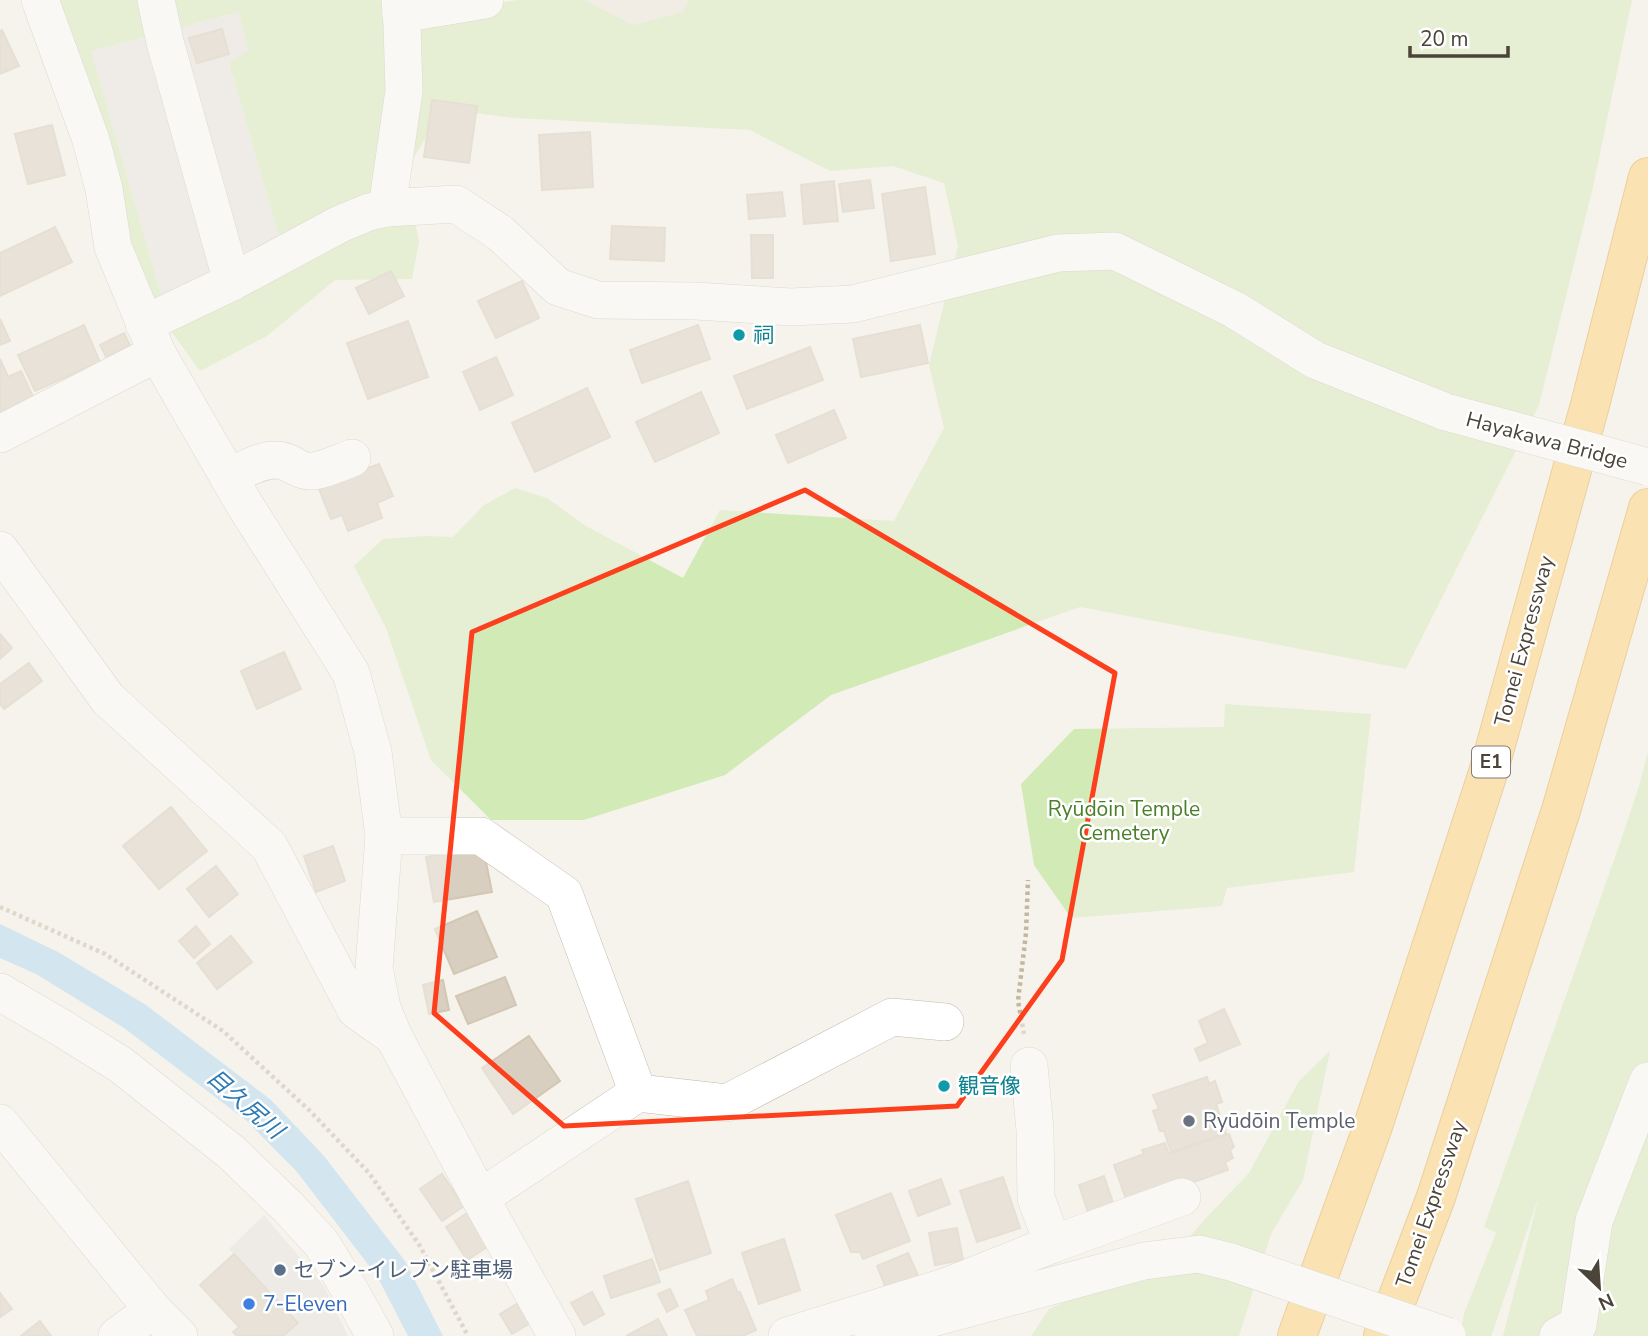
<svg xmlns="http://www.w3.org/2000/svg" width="1648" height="1336" font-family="'Nunito Sans','Noto Sans JP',sans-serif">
  <rect width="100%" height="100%" fill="#f6f3ec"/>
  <!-- residential -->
  <path fill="#eae5da" d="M584 0H688L683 12 633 25Z"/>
  <!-- industrial -->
  <path fill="#e6e2dd" d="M240 12 248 51 229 64 280 240 164 305 91 51Z"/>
  <!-- green -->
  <g fill="#d2eab5" fill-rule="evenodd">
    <path d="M59 0H434L442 13 517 0H584L633 25 683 12 688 0H1632L1593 187 1539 405 1406 669 1080 607 831 695 725 775 584 820H491L431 760 386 628 354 566 383 539 425 536 453 537 484 505 515 488 547 498 586 526 683 578 720 510 894 521 944 428 929 365 958 246 944 183 893 166 830 171 750 130 514 118 458 111 427 136 405 171 419 242 412 279 335 280 267 336 200 371 168 327 139 272ZM239 12 248 51 229 63 280 240 164 305 91 51Z"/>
    <path d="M1225 704 1371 714 1354 872 1227 888 1222 906 1071 918 1034 865 1021 784 1074 729 1224 727Z"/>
    <path d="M1648 752V1336H1503L1539 1196 1492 1334 1491 1336H1459L1465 1311 1496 1233 1484 1227 1620 843 1639 786Z"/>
    <path d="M1330 1051 1303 1180 1271 1234 1239 1336H1031L1049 1309 1105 1283 1166 1263 1207 1217 1249 1173 1299 1081Z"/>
  </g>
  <!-- parking -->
  <path fill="#e5e3e0" d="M264 1215 324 1286 348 1336H283L298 1322 229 1249Z"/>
  <!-- water -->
  <path fill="#a9d4f2" d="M0 924 58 952 146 1005 271 1100 324 1156 405 1261 443 1336H408L377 1276 297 1172 247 1121 124 1028 36 974 0 958Z"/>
  <!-- building -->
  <g fill="#d8cfc1" stroke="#d3c7b4" stroke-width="2">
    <path d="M222 29 229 54 197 63 189 38Z"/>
    <path d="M2 30 19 66 0 74V31Z"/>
    <path d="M432 100 477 106 469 163 424 157Z"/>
    <path d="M52 125 65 175 28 184 15 134Z"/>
    <path d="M590 132 593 187 542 190 539 135Z"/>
    <path d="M870 180 874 208 843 212 839 184Z"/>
    <path d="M834 181 838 221 804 224 801 185Z"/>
    <path d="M925 187 935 254 891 261 882 194Z"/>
    <path d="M782 192 785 216 749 219 747 195Z"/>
    <path d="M612 226 665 228 664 261 610 259Z"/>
    <path d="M55 227 72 262 0 296V253Z"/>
    <path d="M751 235H773V278H752Z"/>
    <path d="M391 271 404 296 369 314 356 288Z"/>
    <path d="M522 281 539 318 496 338 478 301Z"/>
    <path d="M0 319 10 341 0 345Z"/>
    <path d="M408 321 428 377 368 399 347 343Z"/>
    <path d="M84 325 100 362 35 391 18 355Z"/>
    <path d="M698 325 710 359 642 383 630 350Z"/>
    <path d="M920 325 928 363 861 377 853 339Z"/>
    <path d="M743 330 744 337 734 339 733 331Z"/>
    <path d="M124 333 130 345 106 357 100 345Z"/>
    <path d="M810 347 823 380 747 409 734 376Z"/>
    <path d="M496 357 513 395 480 410 463 372Z"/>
    <path d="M0 359 8 377 21 371 35 401 0 417Z"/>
    <path d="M587 388 610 437 535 472 512 423Z"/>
    <path d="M701 392 719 433 655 462 636 422Z"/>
    <path d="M834 410 846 438 788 463 776 435Z"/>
    <path d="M379 464 393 496 377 503 382 518 348 531 342 515 331 519 319 489 339 482 338 479Z"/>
    <path d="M0 634 12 648 0 659Z"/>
    <path d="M284 652 301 689 257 709 241 671Z"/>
    <path d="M29 663 42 681 4 709 0 704V684Z"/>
    <path d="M171 807 207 851 159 889 123 846Z"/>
    <path d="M333 846 345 881 316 892 304 856Z"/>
    <path d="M483 847 492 892 434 902 426 857Z"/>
    <path d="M216 866 238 894 209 917 187 889Z"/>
    <path d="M477 911 497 957 454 974 435 929Z"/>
    <path d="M196 926 210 944 194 958 179 941Z"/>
    <path d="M231 936 252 962 217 989 197 963Z"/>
    <path d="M505 977 516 1005 468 1024 456 996Z"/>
    <path d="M443 980 449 1010 429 1014 423 985Z"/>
    <path d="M1224 1009 1240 1044 1200 1061 1195 1049 1208 1043 1199 1021Z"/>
    <path d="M529 1036 560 1081 513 1114 482 1068Z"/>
    <path d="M1207 1077 1209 1084 1215 1081 1222 1102 1216 1104 1226 1133 1171 1152 1164 1131H1160L1153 1111 1159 1109 1153 1095Z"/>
    <path d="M1229 1134 1234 1147 1230 1150 1233 1158 1225 1162 1228 1170 1128 1205 1114 1165 1144 1154 1142 1150 1165 1143 1169 1154Z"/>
    <path d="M442 1174 464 1206 442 1221 420 1189Z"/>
    <path d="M1104 1176 1113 1203 1088 1212 1079 1185Z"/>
    <path d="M1003 1177 1020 1228 977 1242 960 1191Z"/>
    <path d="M941 1179 950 1204 918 1216 909 1191Z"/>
    <path d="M688 1181 711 1253 660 1270 636 1199Z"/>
    <path d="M891 1193 910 1241 863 1259 860 1252H851L836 1215Z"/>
    <path d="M469 1212 490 1245 467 1260 446 1227Z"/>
    <path d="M957 1228 963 1260 935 1265 929 1233Z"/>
    <path d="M784 1239 800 1290 759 1304 742 1253Z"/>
    <path d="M908 1253 920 1280 888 1293 877 1266Z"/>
    <path d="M234 1254 298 1323 283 1336H237L233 1332 239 1327 200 1285Z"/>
    <path d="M652 1259 660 1282 611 1298 604 1276Z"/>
    <path d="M732 1279 738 1293 740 1292 756 1330 743 1336H697L685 1310 709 1300 706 1291Z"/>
    <path d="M670 1289 678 1306 667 1312 658 1294Z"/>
    <path d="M592 1292 604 1314 584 1325 571 1303Z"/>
    <path d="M0 1293 12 1309 0 1317Z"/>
    <path d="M525 1299 537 1319 512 1334 500 1314Z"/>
    <path d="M658 1319 667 1336H626Z"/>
    <path d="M40 1321 51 1336H21Z"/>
  </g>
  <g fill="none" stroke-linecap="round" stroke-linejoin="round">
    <!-- minor casing -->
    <g stroke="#c2bbae" stroke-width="38">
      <g id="minor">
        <path d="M40 0 91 140 104 189 113 247 157 353 243 502 351 673 373 752 384 836 374 968 382 1008 394 1037 480 1198 557 1336"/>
        <path d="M156 0 165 42 232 282"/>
        <path d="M401 14 485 0"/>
        <path d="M387 208 404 91 402 25 400 0"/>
        <path d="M144 324 232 282 340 224 369 212 387 208 456 204 500 233 558 287 598 300 696 301 791 307 853 304 1058 253 1115 251 1235 310 1315 360 1446 412"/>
        <path d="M0 434 157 353"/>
        <path d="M229 477C245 469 268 455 286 462 294 465 302 472 311 471 322 471 341 462 352 458"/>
        <path d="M0 550 108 699 269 846 356 1010 394 1037"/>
        <path d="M384 836H481L564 894 638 1093"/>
        <path d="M0 992 60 1027 121 1065 231 1152 289 1208 321 1243 343 1278 375 1336"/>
        <path d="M1029 1066 1035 1130 1036 1198 1053 1244"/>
        <path d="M0 1123 153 1310 179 1336"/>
        <path d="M480 1198 638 1093 727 1103 892 1017 945 1022"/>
        <path d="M873 1334 1144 1261 1199 1254 1231 1262"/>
        <path d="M117 1336 153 1310"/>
        <path d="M787 1336 948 1286 1053 1244 1182 1197"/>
        <path d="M1558 1336 1578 1325 1594 1221 1648 1081"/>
      </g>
    </g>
    <!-- highway casing -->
    <g stroke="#e0a43c" stroke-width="40">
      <g id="highway">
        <path d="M1297 1336 1372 1129 1488 773 1590 405 1648 177"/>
        <path d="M1383 1336 1436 1197 1562 807 1648 508"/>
      </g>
    </g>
    <!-- path -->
    <g stroke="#c4b79f" stroke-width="4.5" stroke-dasharray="3.5 3.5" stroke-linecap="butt">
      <path d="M0 907 105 954 223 1031 309 1110 369 1173 420 1246 468 1336"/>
      <path d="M1024 1034 1018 1001 1026 933 1028 880"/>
    </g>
    <!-- minor -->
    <use href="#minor" stroke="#fff" stroke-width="37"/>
    <!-- highway -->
    <use href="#highway" stroke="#ffcf6e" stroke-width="38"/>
    <!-- minor-bridge casing -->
    <g stroke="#c2bbae" stroke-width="38" stroke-linecap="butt">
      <g id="minor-bridge">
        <path d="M1446 412 1648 467"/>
        <path d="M1231 1262 1447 1336"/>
      </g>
    </g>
    <!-- minor-bridge -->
    <use href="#minor-bridge" stroke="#fff" stroke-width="37"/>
  </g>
  <!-- marked area -->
  <path d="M0 0H1648V1336H0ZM805 490 1115 673 1062 960 957 1106 564 1126 434 1013 472 632Z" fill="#f6f3ec" fill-opacity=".55" fill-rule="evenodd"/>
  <path fill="none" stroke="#fc3f1d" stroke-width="5" stroke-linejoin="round" d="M805 490 1115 673 1062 960 957 1106 564 1126 434 1013 472 632Z"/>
  <!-- markers -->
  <g fill="#0f9aa8" stroke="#fff" stroke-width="2.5">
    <circle cx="739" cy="335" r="7"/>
    <circle cx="944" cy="1086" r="7"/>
  </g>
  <circle fill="#6b7280" stroke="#fff" stroke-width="2.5" cx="1189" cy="1121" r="7"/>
  <circle fill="#5c6f8a" stroke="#fff" stroke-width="2.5" cx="280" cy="1270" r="7"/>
  <circle fill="#3f7fe0" stroke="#fff" stroke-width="2.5" cx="249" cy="1304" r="7"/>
  <g text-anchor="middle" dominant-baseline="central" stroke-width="5" stroke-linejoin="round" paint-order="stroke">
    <!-- shield labels -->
    <rect fill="#fff" stroke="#817c74" stroke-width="2" x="1472" y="746.5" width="38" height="31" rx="5"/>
    <g font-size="19" font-weight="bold" fill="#4b4439">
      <text x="1491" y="762">E1</text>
    </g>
    <!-- culture labels -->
    <g font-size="21" fill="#0d838f" stroke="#fff" text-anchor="start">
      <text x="753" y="335">祠</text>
      <text x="958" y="1086">観音像</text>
    </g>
    <!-- street labels -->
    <g font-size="21" fill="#4b4439" stroke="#fff">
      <text transform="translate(1547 440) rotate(15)">Hayakawa Bridge</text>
      <text transform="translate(1524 641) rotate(-75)">Tomei Expressway</text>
      <text transform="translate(1431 1204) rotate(-71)">Tomei Expressway</text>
    </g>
    <!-- park labels -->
    <g font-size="21" fill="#4a7f2a" stroke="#fff">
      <text x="1124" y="809">Ryūdōin Temple<tspan x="1124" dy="24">Cemetery</tspan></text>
    </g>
    <!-- worship labels -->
    <g font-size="21" fill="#5b616d" stroke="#fff" text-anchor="start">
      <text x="1203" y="1121">Ryūdōin Temple</text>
    </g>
    <!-- service labels -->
    <g font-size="21" fill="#4e5e75" stroke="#fff" text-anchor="start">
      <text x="294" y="1270">セブン-イレブン駐車場</text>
    </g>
    <!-- shop labels -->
    <g font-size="21" fill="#366cbe" stroke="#fff" text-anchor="start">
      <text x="263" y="1304">7-Eleven</text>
    </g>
    <!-- water labels -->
    <g font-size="23" font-style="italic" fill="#2e7ab2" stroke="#fff">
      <text transform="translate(245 1104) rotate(41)">目久尻川</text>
    </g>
  </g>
  <!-- north arrow -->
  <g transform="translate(1599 1287) rotate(155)" stroke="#ffffff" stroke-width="5" paint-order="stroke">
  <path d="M0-5L12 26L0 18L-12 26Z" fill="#4b4439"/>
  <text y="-10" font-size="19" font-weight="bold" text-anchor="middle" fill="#4b4439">N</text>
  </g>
  <!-- scale -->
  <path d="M1410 46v10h98v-10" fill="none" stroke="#4b4439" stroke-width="3.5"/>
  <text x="1420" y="46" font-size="21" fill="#4b4439" stroke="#ffffff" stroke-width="5" paint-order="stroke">20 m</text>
</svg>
